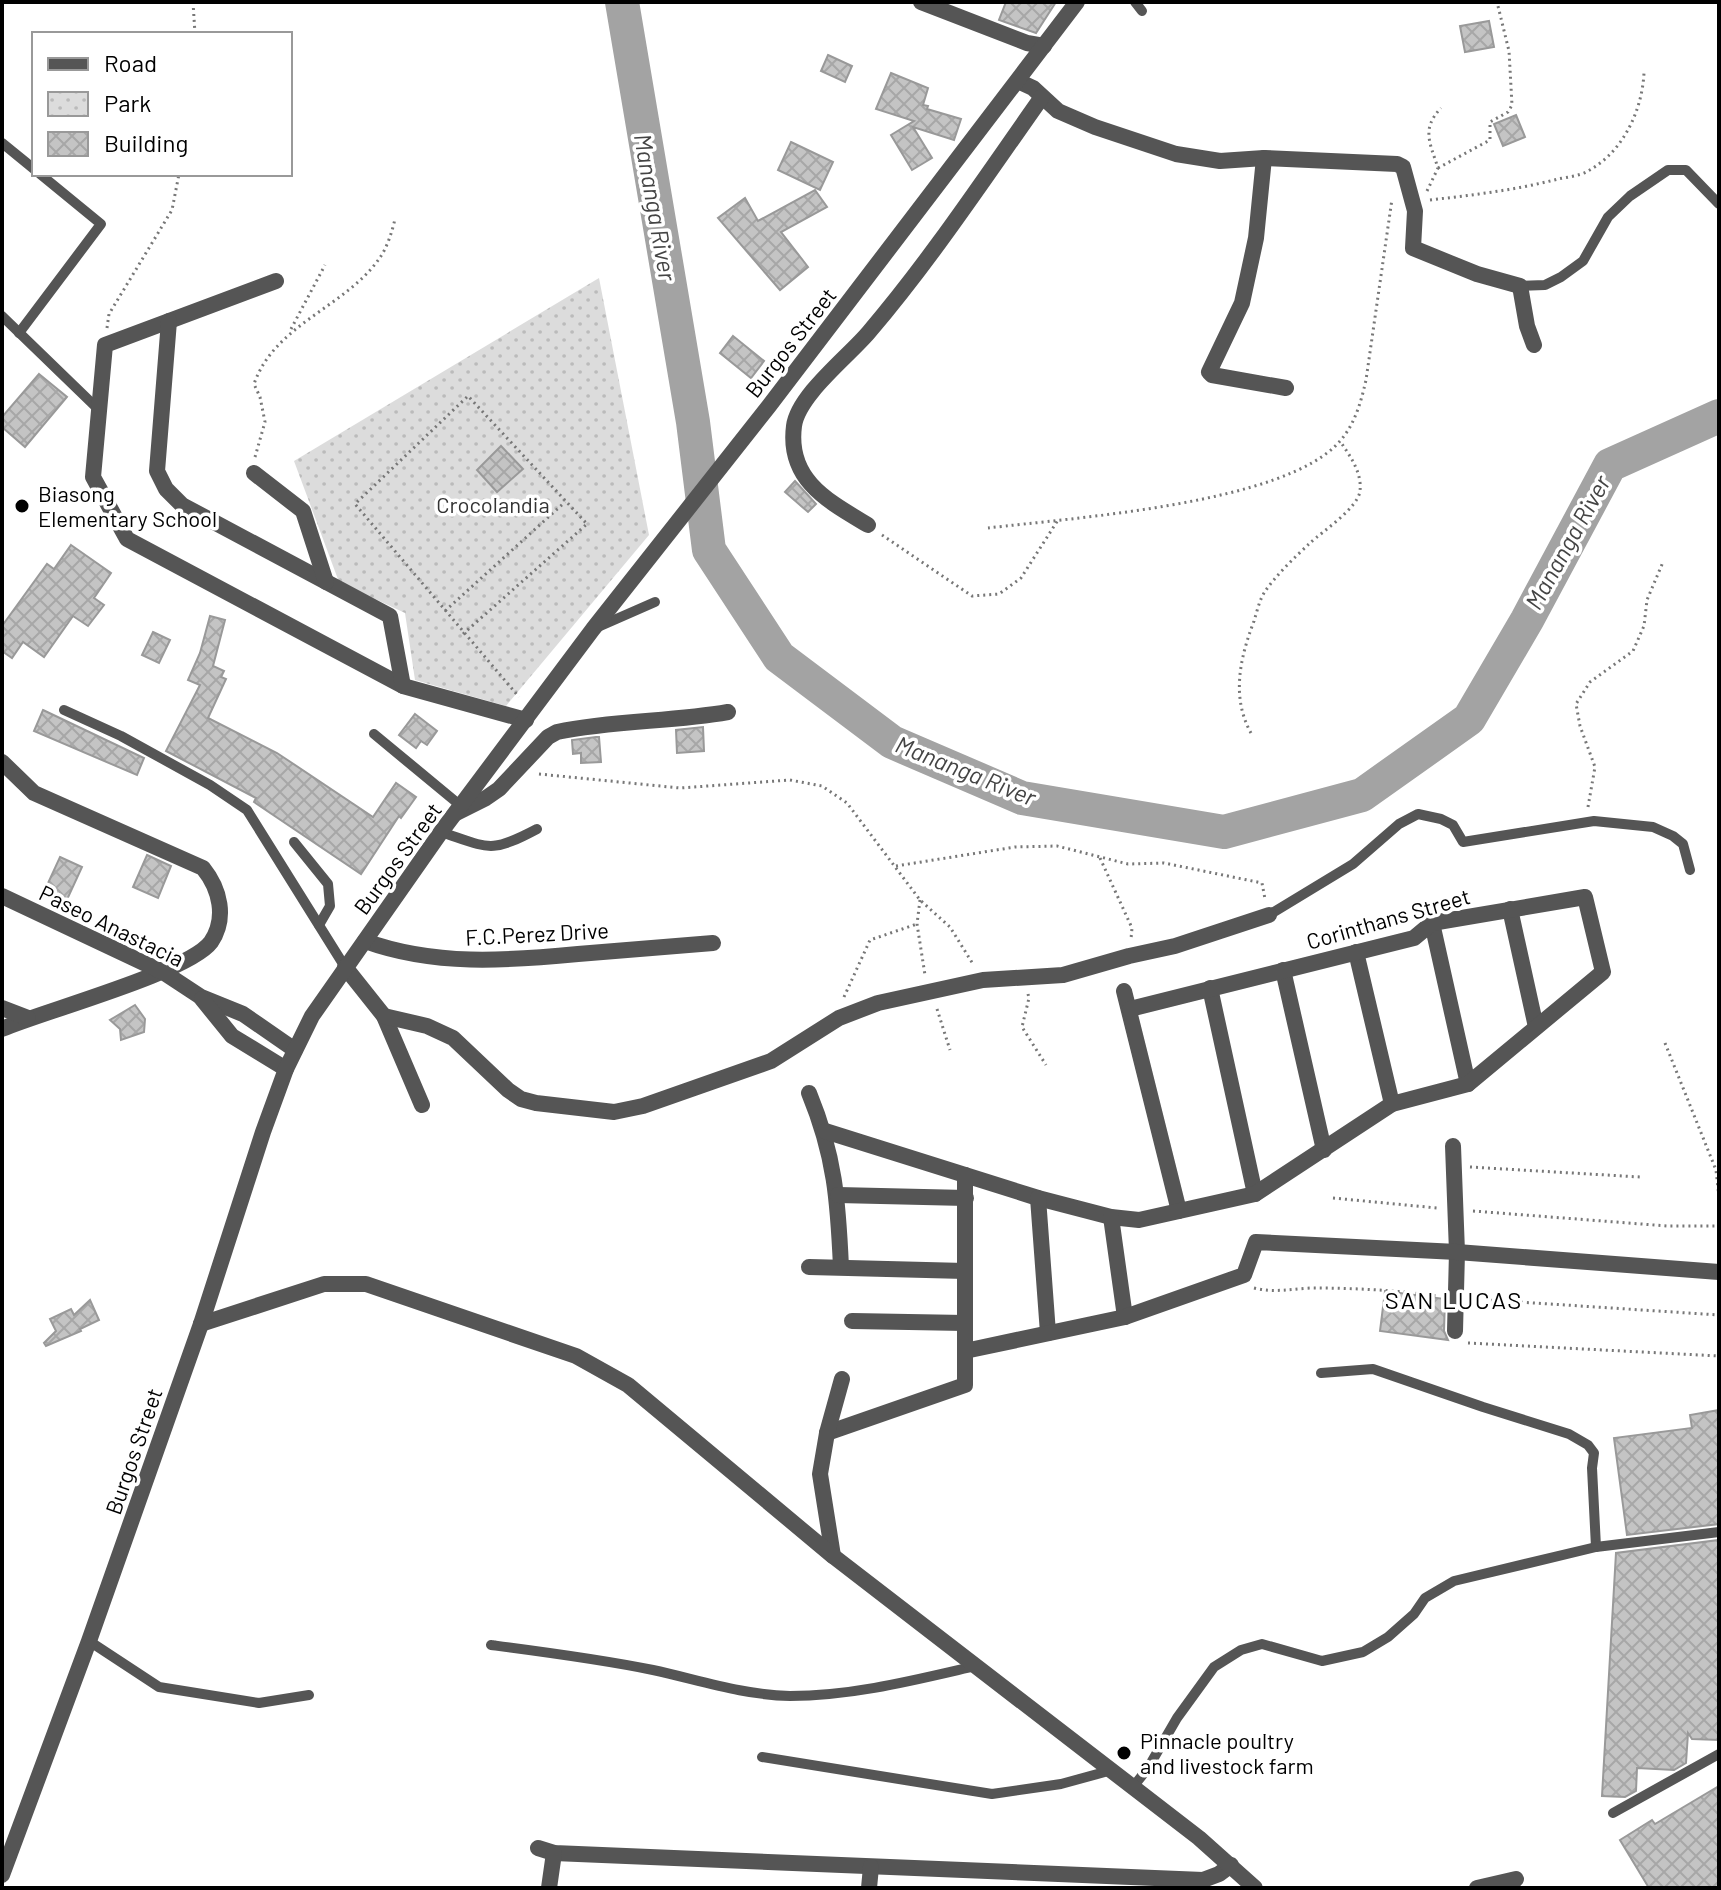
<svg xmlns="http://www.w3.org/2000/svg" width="1721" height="1890" font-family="Barlow,sans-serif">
  <defs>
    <pattern id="park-dots" width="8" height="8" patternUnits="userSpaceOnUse" patternTransform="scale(2)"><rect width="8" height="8" fill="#dcdcdc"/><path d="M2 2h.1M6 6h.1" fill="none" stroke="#bbb" stroke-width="1.8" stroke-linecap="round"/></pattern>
    <pattern id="building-cross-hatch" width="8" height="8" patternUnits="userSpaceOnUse" patternTransform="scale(2)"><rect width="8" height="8" fill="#c4c4c4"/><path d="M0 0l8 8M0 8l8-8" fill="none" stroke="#a7a7a7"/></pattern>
  </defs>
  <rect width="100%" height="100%" fill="#fff"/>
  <!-- park -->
  <path fill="url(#park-dots)" d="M599 278 649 535 506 706 415 680 405 613 339 582 294 461Z"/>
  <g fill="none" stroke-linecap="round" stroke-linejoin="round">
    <!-- river -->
    <path stroke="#a3a3a3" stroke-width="34" d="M622 2 693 422 709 550 779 657 892 742 1022 798 1224 832 1362 795 1469 719 1527 620 1610 465 1719 416"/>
  </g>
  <!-- building -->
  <g fill="url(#building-cross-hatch)" stroke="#999" stroke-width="2">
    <path d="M1006 2H1056L1036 33 999 20Z"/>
    <path d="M1489 21 1494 47 1465 52 1460 26Z"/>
    <path d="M828 55 852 66 845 82 821 71Z"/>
    <path d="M891 73 928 88 923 105 928 106 927 109 961 119 954 140 913 127 932 158 912 170 891 135 914 121 876 109Z"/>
    <path d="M1516 115 1525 137 1503 146 1494 124Z"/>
    <path d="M791 142 833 162 820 190 778 170Z"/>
    <path d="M815 190 827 207 781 232 808 267 780 290 718 218 745 198 758 221Z"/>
    <path d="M733 336 764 361 751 378 720 353Z"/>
    <path d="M39 374 67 397 25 447 2 427V417Z"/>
    <path d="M501 446 523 469 497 492 477 470Z"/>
    <path d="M795 481 816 504 808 512 785 492Z"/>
    <path d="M71 545 111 573 94 598 104 605 88 626 73 616 44 657 23 642 12 658 2 651V626L47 564 54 569Z"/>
    <path d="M210 616 225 620 213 666 224 671 221 677 226 679 208 718 277 753 373 817 396 783 416 797 401 818 399 816 361 874 254 802 256 798 166 751 200 685 188 680 200 653Z"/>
    <path d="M153 632 170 640 159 663 142 655Z"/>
    <path d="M43 710 144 758 137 775 34 731Z"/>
    <path d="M415 714 437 731 427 745 421 741 416 748 399 735Z"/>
    <path d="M703 727 704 751 677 753 676 730Z"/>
    <path d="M596 737H599L601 762 581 763V753L573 754 572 740Z"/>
    <path d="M147 855 171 866 158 898 133 887Z"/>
    <path d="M60 857 82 867 65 904 43 894Z"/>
    <path d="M135 1005 145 1019 144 1032 121 1040 120 1029 110 1020Z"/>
    <path d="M1385 1291 1445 1299 1444 1331 1448 1340 1380 1331Z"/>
    <path d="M90 1300 99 1320 80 1329 81 1331 46 1346 44 1343 56 1331 50 1319 71 1309 74 1315Z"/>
    <path d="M1719 1410V1524L1627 1535 1614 1438 1692 1428 1690 1415Z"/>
    <path d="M1719 1540V1740L1692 1739 1688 1733 1686 1763 1674 1770 1637 1768 1636 1791 1625 1797 1602 1796 1616 1553Z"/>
    <path d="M1719 1786V1888H1649L1620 1840 1652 1820 1655 1824Z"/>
  </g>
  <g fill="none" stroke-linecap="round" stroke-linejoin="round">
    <!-- path -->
    <g stroke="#777" stroke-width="3" stroke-dasharray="2 4" stroke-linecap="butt">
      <path d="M193 2 195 34"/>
      <path d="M1438 168 1490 140V122L1508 112 1512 105 1509 51 1497 2"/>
      <path d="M1427 191 1438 168C1430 143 1421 129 1441 108"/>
      <path d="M1430 200C1473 195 1516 190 1558 179 1567 177 1580 176 1588 171 1623 152 1642 111 1644 73"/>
      <path d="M107 328 109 314 172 210 179 174"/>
      <path d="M291 329 325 265"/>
      <path d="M255 457 265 422 260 397 254 384C275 324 344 308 379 259 387 248 392 232 395 219"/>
      <path d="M988 528C1071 518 1286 504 1340 441 1355 424 1361 402 1366 380L1392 199"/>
      <path d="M882 535 972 596 999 594 1021 578 1058 520"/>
      <path d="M445 611 565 502"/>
      <path d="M463 634 587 524 468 396 355 504 519 697"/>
      <path d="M1251 733C1231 697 1240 658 1254 621 1257 612 1259 601 1264 593 1275 576 1295 557 1310 543 1323 531 1358 508 1360 491 1362 472 1350 456 1340 441"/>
      <path d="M539 774 680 788 790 780 822 786 847 803 920 900 950 927 973 964"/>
      <path d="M1588 807 1595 767 1580 726 1576 704 1590 682 1633 651 1644 626 1647 600 1663 562"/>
      <path d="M1100 858 1132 928 1131 939"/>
      <path d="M896 866 1015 847 1057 846 1128 864 1164 863 1262 883 1265 899"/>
      <path d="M920 900 917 924 925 975"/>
      <path d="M1028 994 1029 998 1022 1027 1046 1065"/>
      <path d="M844 997 870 940 917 924"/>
      <path d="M937 1009 950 1050"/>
      <path d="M1665 1043 1716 1170 1719 1197"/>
      <path d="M1470 1167 1640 1177"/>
      <path d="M1333 1198 1437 1208"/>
      <path d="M1473 1211 1667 1226H1719"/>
      <path d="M1254 1288C1274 1293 1291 1289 1311 1288 1353 1288 1395 1290 1437 1296"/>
      <path d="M1473 1299 1719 1315"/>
      <path d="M1468 1343 1719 1356"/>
    </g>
    <!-- service -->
    <g stroke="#555" stroke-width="10">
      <path d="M1135 2 1142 11"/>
      <path d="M2 143 34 169"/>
      <path d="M1520 286 1545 285 1561 277 1583 261 1608 217 1630 196 1668 170H1686L1719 204"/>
      <path d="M2 316 98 409"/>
      <path d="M19 333 101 224 40 174"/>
      <path d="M598 627 655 602"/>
      <path d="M64 710 121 736 210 785 247 810 345 967"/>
      <path d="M374 734 461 806"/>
      <path d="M441 832C489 848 490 854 537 829"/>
      <path d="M294 842 328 884 330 906 319 925"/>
      <path d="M1269 915 1353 864 1399 824 1418 814 1441 819 1453 825 1463 842 1594 821 1653 827 1673 836 1683 844 1690 870"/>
      <path d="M1321 1373 1373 1369 1483 1407 1569 1434 1588 1445 1594 1453 1592 1468 1596 1547"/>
      <path d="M89 1641 159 1687 259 1703 309 1695"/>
      <path d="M491 1645C545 1652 600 1659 653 1670 699 1680 743 1695 790 1696 853 1696 915 1680 976 1666"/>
      <path d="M762 1757 992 1794 1061 1784 1112 1770"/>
      <path d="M1133 1787 1148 1768 1177 1718 1214 1667 1241 1650 1262 1644 1322 1661 1363 1652 1388 1637 1414 1614 1425 1598 1454 1581 1596 1547 1719 1532"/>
      <path d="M1613 1813 1719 1754"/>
    </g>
    <!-- minor -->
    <g stroke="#555" stroke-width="16">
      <path d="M921 2 1027 43 1044 46"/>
      <path d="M1018 81 1033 88 1058 111 1095 127 1176 154 1220 161 1264 158 1397 164 1403 167 1415 211 1413 248 1477 274 1520 286 1527 326 1534 345"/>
      <path d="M1264 158 1256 238 1242 303 1209 372 1212 375 1286 388"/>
      <path d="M276 281 105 345 93 477 127 539 403 686 526 720"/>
      <path d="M169 321 157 471 166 489 182 505 390 616 403 686"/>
      <path d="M254 473 303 511 326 582"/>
      <path d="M868 525C828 501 787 480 794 426 798 395 849 356 869 332 932 258 986 176 1042 97"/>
      <path d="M2 762 34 793 203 868C220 889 227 918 211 942 189 972 44 1011 2 1029"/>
      <path d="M456 813 486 798 499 789 548 737 557 732C614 720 672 722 728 712"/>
      <path d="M2 896 163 972 201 997 243 1014 295 1050"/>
      <path d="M1510 909 1536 1027"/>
      <path d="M1432 923 1468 1084"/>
      <path d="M365 941C434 966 506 961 578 954 623 950 668 947 713 943"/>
      <path d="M1356 952 1392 1104"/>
      <path d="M345 967 384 1016 422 1105"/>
      <path d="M1283 970 1324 1150"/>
      <path d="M1210 988 1255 1194"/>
      <path d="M1124 991 1179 1211"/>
      <path d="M202 999 232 1036 286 1069"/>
      <path d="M2 1008 28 1018"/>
      <path d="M384 1016 427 1026 453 1038 508 1090 521 1099 536 1103 614 1112 643 1106 771 1061 839 1018 878 1003 983 980 1063 975 1129 956 1175 946 1269 915"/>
      <path d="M809 1093C835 1156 838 1201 841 1267"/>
      <path d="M825 1131 1038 1198 1111 1217 1139 1220 1255 1194 1392 1104 1468 1084 1603 972 1585 897 1432 923 1414 938 1130 1009"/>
      <path d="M1453 1146 1457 1252 1455 1331"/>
      <path d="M838 1195 966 1198"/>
      <path d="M1038 1198 1048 1333"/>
      <path d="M1111 1217 1125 1317"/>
      <path d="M809 1267 965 1271"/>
      <path d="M852 1321 965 1323"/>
      <path d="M965 1351 1125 1317 1244 1275 1256 1242 1457 1252 1719 1272"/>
      <path d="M827 1433 965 1385V1175"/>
      <path d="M833 1556 820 1474 827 1433 842 1379"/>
      <path d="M538 1848 554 1853 1203 1880 1219 1874 1231 1865"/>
      <path d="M549 1888 554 1853"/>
      <path d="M869 1888 871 1867"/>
      <path d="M1477 1888 1516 1879"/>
    </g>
    <!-- tertiary -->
    <g stroke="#555" stroke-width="16">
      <path d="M201 1324 324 1284H366L576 1356 628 1385 833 1556 1199 1838 1255 1888"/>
      <path d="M2 1875 89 1641 201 1324 263 1132 286 1069 312 1016 441 832 593 629 769 406 1077 2"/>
    </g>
  </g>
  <!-- markers -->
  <g fill="#000" stroke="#fff" stroke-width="3">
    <circle cx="22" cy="506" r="8"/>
    <circle cx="1124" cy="1753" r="8"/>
  </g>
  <g text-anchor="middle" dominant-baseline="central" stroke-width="7" stroke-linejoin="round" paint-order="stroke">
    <!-- street labels -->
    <g font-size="22" fill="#000" stroke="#fff">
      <text transform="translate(790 342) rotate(-52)">Burgos Street</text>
      <text transform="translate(397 858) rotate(-54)">Burgos Street</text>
      <text transform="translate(1388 918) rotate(-16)">Corinthans Street</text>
      <text transform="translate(112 925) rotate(26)">Paseo Anastacia</text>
      <text transform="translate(537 933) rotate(-3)">F.C.Perez Drive</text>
      <text transform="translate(133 1451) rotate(-71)">Burgos Street</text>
    </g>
    <!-- poi labels -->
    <g font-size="22" fill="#000" stroke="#fff" text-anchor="start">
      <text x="38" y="493">Biasong<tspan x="38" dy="25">Elementary School</tspan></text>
      <text x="1140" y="1740">Pinnacle poultry<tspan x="1140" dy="25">and livestock farm</tspan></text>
    </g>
    <!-- park labels -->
    <g font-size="22" fill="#333" stroke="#fff">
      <text x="493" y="504">Crocolandia</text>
    </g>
    <!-- water labels -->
    <g font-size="24" font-style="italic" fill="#444" stroke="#fff">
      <text transform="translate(656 207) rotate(80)">Mananga River</text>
      <text transform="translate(1567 542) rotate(-61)">Mananga River</text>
      <text transform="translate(966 770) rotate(22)">Mananga River</text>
    </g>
    <!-- neighbourhood labels -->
    <g font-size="24" letter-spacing="2" fill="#000" stroke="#fff">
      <text x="1454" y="1299">SAN LUCAS</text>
    </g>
  </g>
  <!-- border -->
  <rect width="1721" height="1890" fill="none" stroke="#000000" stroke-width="8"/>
  <!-- legend -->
  <rect x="32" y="32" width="260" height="144" fill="#ffffff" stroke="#999999" stroke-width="2"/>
  <rect x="48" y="58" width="40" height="12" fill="#555555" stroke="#999999" stroke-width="2"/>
  <text x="104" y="72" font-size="24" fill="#000000">Road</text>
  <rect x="48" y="92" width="40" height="24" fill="url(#park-dots)" stroke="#999999" stroke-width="2"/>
  <text x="104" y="112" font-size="24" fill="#000000">Park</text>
  <rect x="48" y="132" width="40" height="24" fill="url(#building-cross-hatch)" stroke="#999999" stroke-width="2"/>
  <text x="104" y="152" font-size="24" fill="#000000">Building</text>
</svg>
